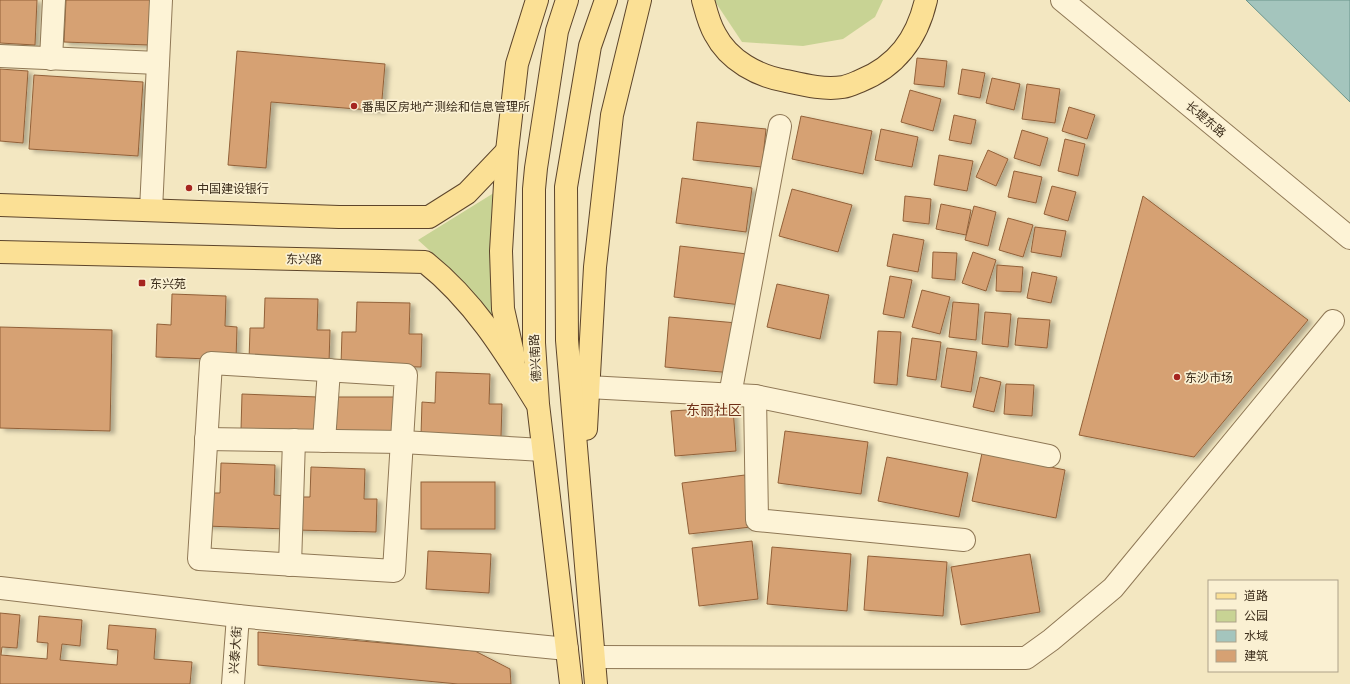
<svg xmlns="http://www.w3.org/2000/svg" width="1350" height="684" font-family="Lora,'Noto Sans SC',serif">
  <defs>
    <filter id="shadow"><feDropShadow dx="4.5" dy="2.5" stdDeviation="2" flood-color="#0004"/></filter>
  </defs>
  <rect width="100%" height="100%" fill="#f3e7c1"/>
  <!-- green -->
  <g fill="#c8d394">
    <path d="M714 0H883L875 17 843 39 803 46 742 42Z"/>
    <path d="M497 191V321L458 276 418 240Z"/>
  </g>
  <!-- water -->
  <path fill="#a4c5bd" stroke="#6a958c" d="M1246 0H1350V102Z"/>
  <!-- building -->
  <g fill="#d6a173" stroke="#926139" filter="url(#shadow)">
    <path d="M0 0H37L35 45 0 43Z"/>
    <path d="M66 0H150L149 45 64 42Z"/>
    <path d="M237 51 385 64 381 111 271 102 266 168 228 165Z"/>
    <path d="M917 58 947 61 944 87 914 84Z"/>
    <path d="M0 69 28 71 23 143 0 141Z"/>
    <path d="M962 69 985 73 980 98 958 94Z"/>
    <path d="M34 75 143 82 138 156 29 149Z"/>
    <path d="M992 78 1020 84 1014 110 986 103Z"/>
    <path d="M1027 84 1060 89 1055 123 1022 119Z"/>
    <path d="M910 90 941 99 933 131 901 122Z"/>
    <path d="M1069 107 1095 115 1087 139 1062 131Z"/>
    <path d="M954 115 976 120 971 144 949 140Z"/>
    <path d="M801 116 872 131 863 174 792 159Z"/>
    <path d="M697 122 766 129 762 167 693 160Z"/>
    <path d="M881 129 918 137 912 167 875 160Z"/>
    <path d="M1022 130 1048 138 1040 166 1014 158Z"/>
    <path d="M1065 139 1085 144 1078 176 1058 171Z"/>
    <path d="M988 150 1008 159 996 186 976 177Z"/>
    <path d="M939 155 973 161 967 191 934 185Z"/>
    <path d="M1014 171 1042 177 1036 203 1008 197Z"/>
    <path d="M682 178 752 188 746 232 676 223Z"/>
    <path d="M1052 186 1076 192 1068 221 1044 214Z"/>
    <path d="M792 189 852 205 838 252 779 236Z"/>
    <path d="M905 196 931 199 929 224 903 221Z"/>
    <path d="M1143 196 1308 320 1194 457 1079 435Z"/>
    <path d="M941 204 971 210 966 235 936 229Z"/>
    <path d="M974 206 996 212 988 246 965 240Z"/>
    <path d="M1008 218 1033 225 1023 257 999 250Z"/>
    <path d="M1035 227 1066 231 1061 257 1031 252Z"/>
    <path d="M893 234 924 240 918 272 887 266Z"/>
    <path d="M680 246 747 254 741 305 674 297Z"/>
    <path d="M933 252 957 253 955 280 932 278Z"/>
    <path d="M973 252 996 260 986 291 962 283Z"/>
    <path d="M997 265 1023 267 1021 292 996 291Z"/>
    <path d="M1032 272 1057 277 1051 303 1027 298Z"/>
    <path d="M890 276 912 280 904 318 883 314Z"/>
    <path d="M777 284 829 295 820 339 767 327Z"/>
    <path d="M922 290 950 297 940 334 912 327Z"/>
    <path d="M172 294 226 296 225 326 237 327 236 360 156 357 157 324 171 325Z"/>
    <path d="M265 298 318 299 317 330H330L329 363 249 361 250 328H264Z"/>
    <path d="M357 302 410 303 409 334H422L421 367 341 365 342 332H356Z"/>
    <path d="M953 302 979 304 976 340 949 337Z"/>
    <path d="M985 312 1011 314 1008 347 982 344Z"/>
    <path d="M669 317 737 323 733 373 665 367Z"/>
    <path d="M1018 318 1050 320 1047 348 1015 345Z"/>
    <path d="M0 327 112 330 110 431 0 428Z"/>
    <path d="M878 331 901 332 897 385 874 383Z"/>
    <path d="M912 338 941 342 936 380 907 376Z"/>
    <path d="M947 348 977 352 971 392 941 387Z"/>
    <path d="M436 372 490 374 489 404H502L501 437 421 435 422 402 435 403Z"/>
    <path d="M980 377 1001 382 994 412 973 407Z"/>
    <path d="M1006 384 1034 385 1032 416 1004 414Z"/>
    <path d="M242 394 317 397 315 433 241 430Z"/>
    <rect x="332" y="397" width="64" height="38"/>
    <path d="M733 407 736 451 675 456 671 411Z"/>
    <path d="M785 431 868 442 861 494 778 483Z"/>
    <path d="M982 453 1065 470 1056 518 972 501Z"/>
    <path d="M887 457 968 473 959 517 878 501Z"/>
    <path d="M221 463 275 465 274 495 287 496 286 529 206 526 207 493H220Z"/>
    <path d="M311 467 365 469 364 499H377L376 532 296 530 297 497H310Z"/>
    <path d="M745 475 751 527 689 534 682 483Z"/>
    <rect x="421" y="482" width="74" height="47"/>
    <path d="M752 541 758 599 699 606 692 548Z"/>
    <path d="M772 547 851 554 847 611 767 604Z"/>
    <path d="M428 551 491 554 489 593 426 589Z"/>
    <path d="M1030 554 1040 612 961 625 951 567Z"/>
    <path d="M868 556 947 562 943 616 864 610Z"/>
    <path d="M0 613 20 615 17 648 2 647 1 655 47 659 48 643 37 642 39 616 82 620 80 646 62 644 60 660 117 665 118 650 107 649 109 625 156 629 154 659 192 662 190 684H0Z"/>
    <path d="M258 632 475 651 510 669 511 684H458L258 665Z"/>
  </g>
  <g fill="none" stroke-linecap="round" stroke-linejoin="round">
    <!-- minor casing -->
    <g stroke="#8f7856" stroke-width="24">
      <g id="minor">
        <path d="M1062 0 1350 238"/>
        <path d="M0 56 158 63"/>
        <path d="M51 59 54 0"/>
        <path d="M151 210 161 0"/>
        <path d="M211 363 406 375 394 571 199 559Z"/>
        <path d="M588 387 755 396 1049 456"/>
        <path d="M730 395 780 126"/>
        <path d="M755 396 757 520 964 540"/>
        <path d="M206 439 402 442 543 450"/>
        <path d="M324 441 329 370"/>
        <path d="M290 565 294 440"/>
        <path d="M0 588 238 616 567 649"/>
        <path d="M594 657 1026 658 1051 640 1113 588 1333 321"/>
        <path d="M233 684 238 616"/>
      </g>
    </g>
    <!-- major casing -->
    <g stroke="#5d452b" stroke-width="24">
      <g id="major">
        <path d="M567 0 557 31 536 168 534 189V343L538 404 571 684"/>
        <path d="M703 0C706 11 709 24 715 34 729 61 758 76 786 81 804 85 824 90 843 87 849 86 855 83 860 81 897 66 917 39 926 0"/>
        <path d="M0 205 339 217H429L467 193 507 151"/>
        <path d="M0 252 425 262C473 300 504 350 536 402"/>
        <path d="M514 358 503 309 501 251 507 151 517 64 537 0"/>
        <path d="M586 429 595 267 612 115 640 0"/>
        <path d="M596 684 567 340 566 187 590 46 606 0"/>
      </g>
    </g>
    <!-- minor -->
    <use href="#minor" stroke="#fdf3d6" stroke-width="22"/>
    <!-- major -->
    <use href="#major" stroke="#fbe095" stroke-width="22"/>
  </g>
  <!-- markers -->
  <g fill="#a6251f" stroke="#faf0d2" stroke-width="1.5">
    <circle cx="354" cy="106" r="4"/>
    <circle cx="189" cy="188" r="4"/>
    <rect x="138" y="279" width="8" height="8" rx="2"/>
    <circle cx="1177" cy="377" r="4"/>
  </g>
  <g text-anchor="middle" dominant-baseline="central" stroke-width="3.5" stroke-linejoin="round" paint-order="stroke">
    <!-- poi labels -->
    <g font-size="12" fill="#3d2e1c" stroke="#faf0d2" text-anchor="start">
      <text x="362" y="106">番禺区房地产测绘和信息管理所</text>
      <text x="197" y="188">中国建设银行</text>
      <text x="150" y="283">东兴苑</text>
      <text x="1185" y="377">东沙市场</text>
    </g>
    <!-- street labels -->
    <g font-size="12" fill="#3d2e1c" stroke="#faf0d2">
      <text transform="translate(1206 119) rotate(40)">长堤东路</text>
      <text transform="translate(304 259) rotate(1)">东兴路</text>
      <text transform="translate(535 358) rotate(-93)">德兴南路</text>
      <text transform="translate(235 650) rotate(-86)">兴泰大街</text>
    </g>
    <!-- quarter labels -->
    <g font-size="14" fill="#6f2e16" stroke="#faf0d2">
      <text x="714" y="410">东丽社区</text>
    </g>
  </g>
  <!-- legend -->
  <rect x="1208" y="580" width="130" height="92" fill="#faf0d2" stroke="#aea289"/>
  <rect x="1216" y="593" width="20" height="6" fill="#fbe095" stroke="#aea289"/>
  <text x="1244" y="600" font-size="12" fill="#3d2e1c">道路</text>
  <rect x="1216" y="610" width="20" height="12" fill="#c8d394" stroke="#aea289"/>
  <text x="1244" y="620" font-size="12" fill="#3d2e1c">公园</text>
  <rect x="1216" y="630" width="20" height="12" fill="#a4c5bd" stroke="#aea289"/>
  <text x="1244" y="640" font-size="12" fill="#3d2e1c">水域</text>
  <rect x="1216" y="650" width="20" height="12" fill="#d6a173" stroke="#aea289"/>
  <text x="1244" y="660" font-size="12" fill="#3d2e1c">建筑</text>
</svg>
